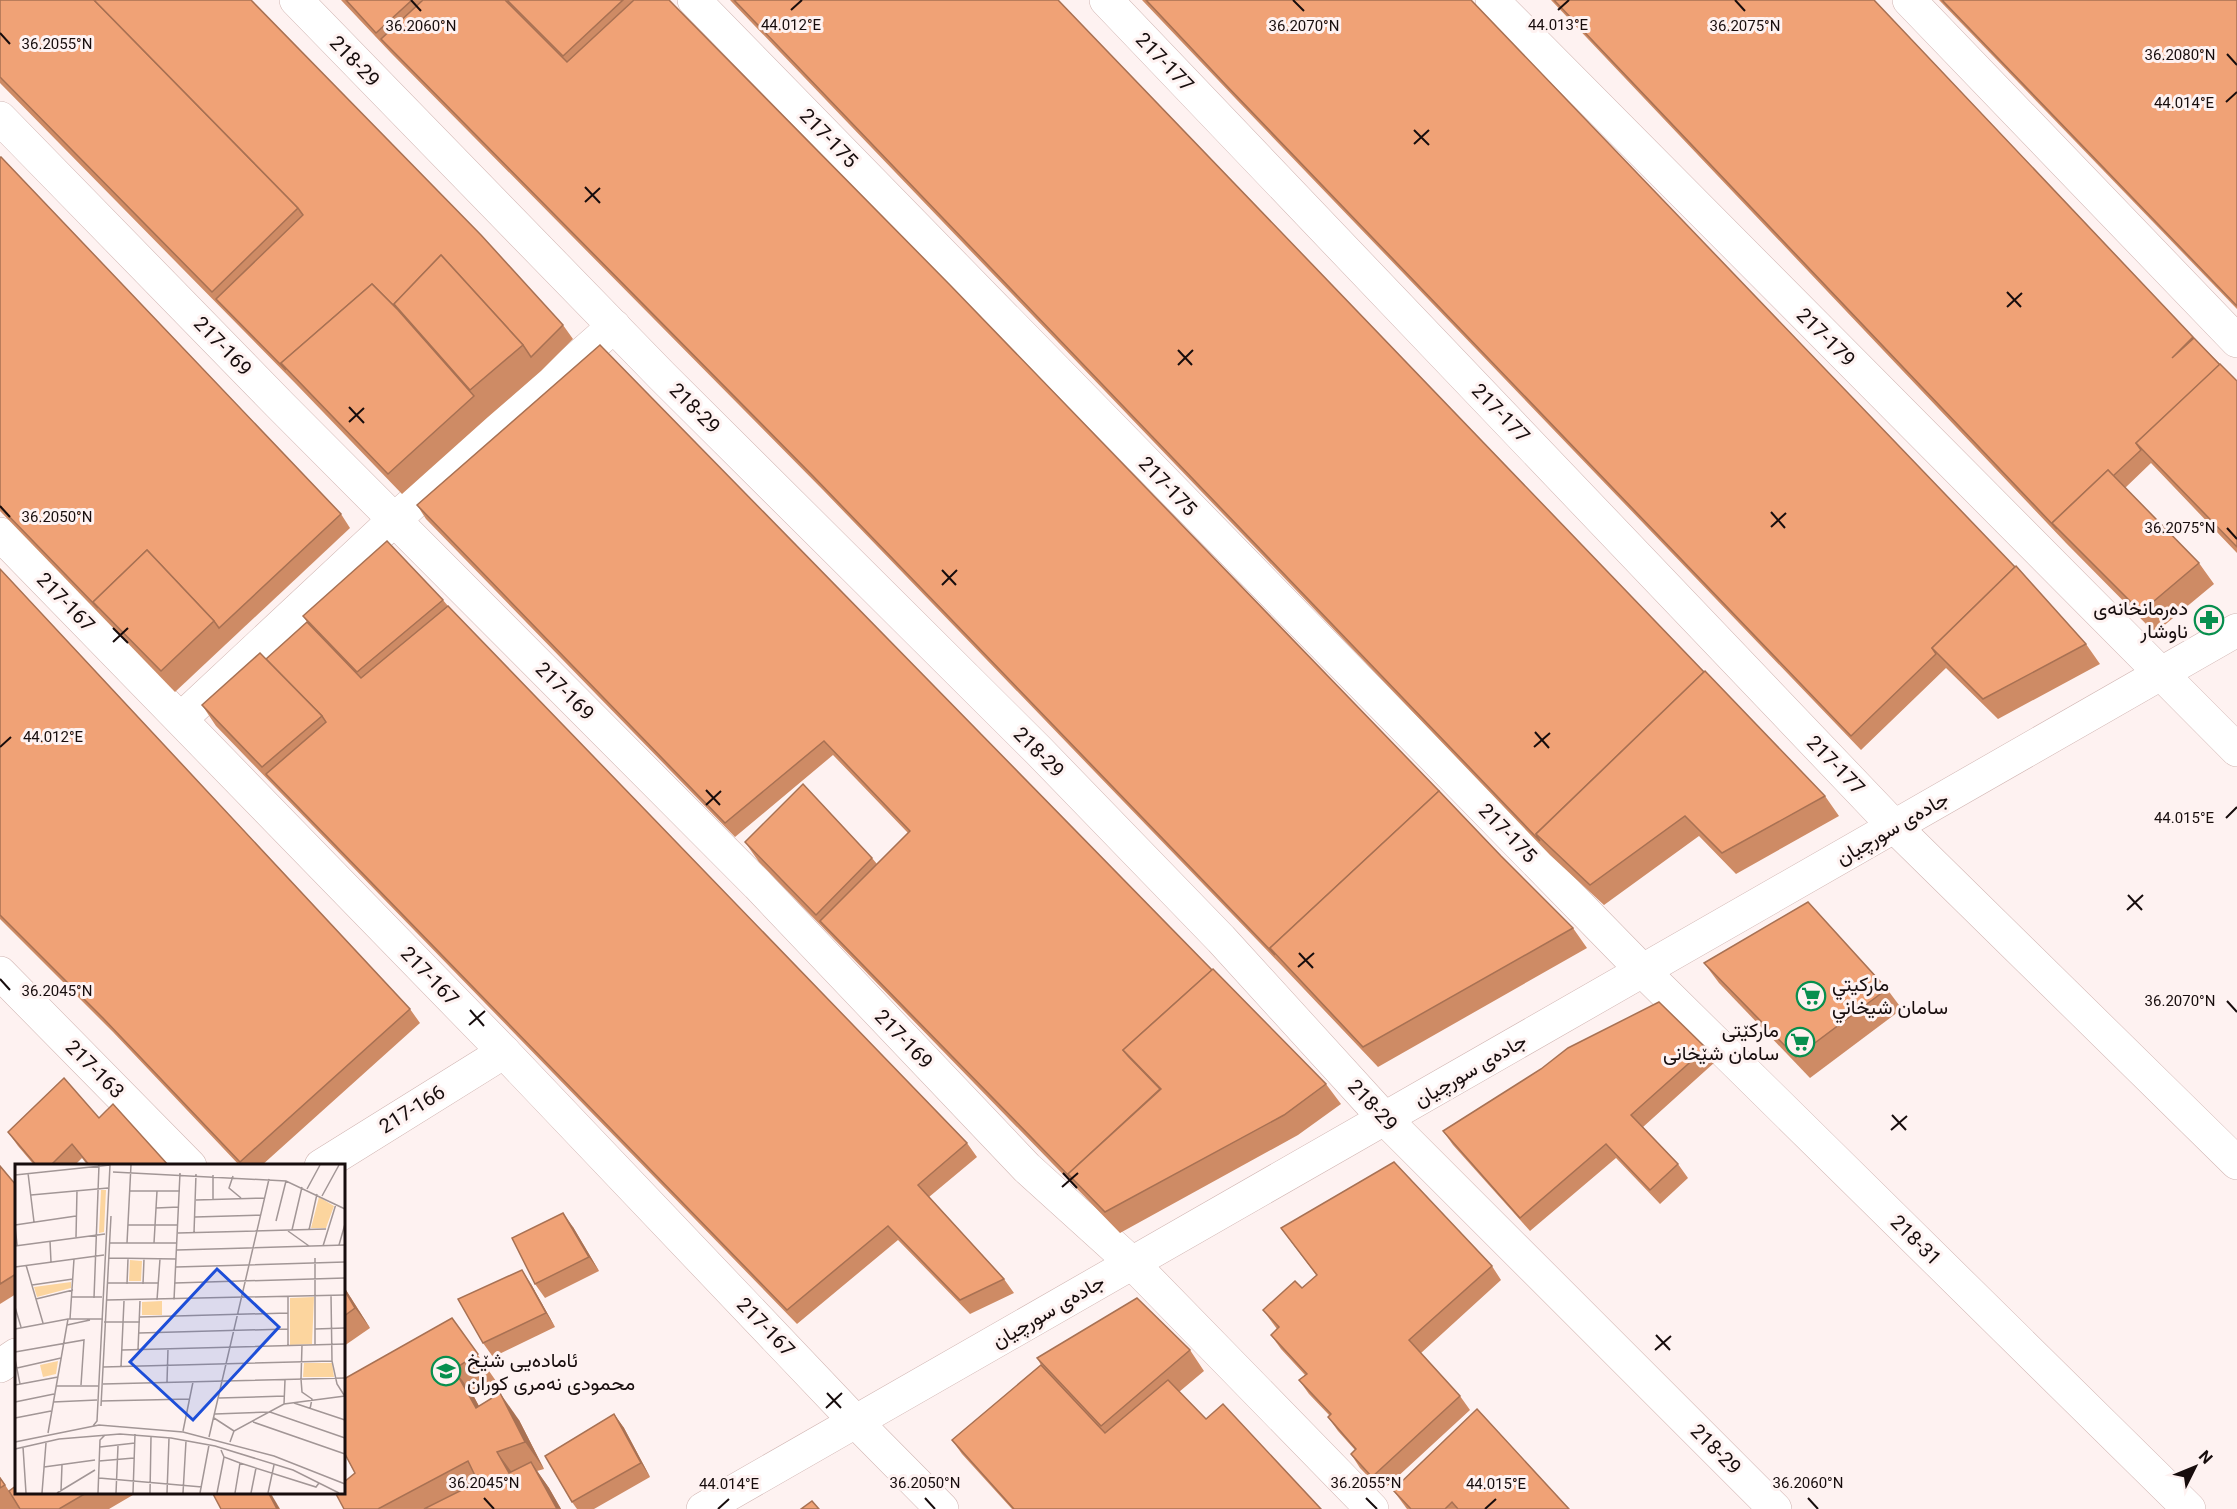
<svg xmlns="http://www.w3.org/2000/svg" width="2237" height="1509" font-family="Roboto,Vazirmatn,sans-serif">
  <rect width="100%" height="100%" fill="#fef2f1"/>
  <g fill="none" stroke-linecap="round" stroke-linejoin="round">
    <!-- street casing -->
    <g stroke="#d1b5b2" stroke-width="34">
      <g id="street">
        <path d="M296 0 662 376 1038 750 1221 939 1385 1119 1775 1509"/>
        <path d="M694 0 1643 971 2189 1509"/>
        <path d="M1106 0 1895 827 2237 1163"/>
        <path d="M1492 0 2237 750"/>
        <path d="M1909 0 2237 341"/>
        <path d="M0 118 281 406 758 885 1027 1168 1132 1263 1372 1509"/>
        <path d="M0 534 504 1052 856 1422 942 1509"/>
        <path d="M181 719 394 520 614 326"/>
        <path d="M0 973 190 1166"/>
        <path d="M321 1166 504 1052"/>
        <path d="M0 1366 16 1355"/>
      </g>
    </g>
    <!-- secondary casing -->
    <g stroke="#d1b5b2" stroke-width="34">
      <path id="secondary" d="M703 1509 2237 630"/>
    </g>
    <!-- street -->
    <use href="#street" stroke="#fff" stroke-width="33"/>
    <!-- secondary -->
    <use href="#secondary" stroke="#fff" stroke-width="33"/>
  </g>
  <!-- wall -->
  <g fill="#ce8b65">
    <path d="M0 0 563 325 573 339 541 371 488 417 402 494 296 384 0 83Z"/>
    <path d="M341 0H669L1501 856 1573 928 1587 948 1378 1067 1285 969 823 490 391 53Z"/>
    <path d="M730 0H1058L1704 672 1825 796 1839 816 1736 874 1699 836 1604 905 1550 855Z"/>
    <path d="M1142 0H1471L2086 644 2100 664 1998 719 1946 668 1861 750 1236 99Z"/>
    <path d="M1551 0H1874L2194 338 2237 381V553L2151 463 2125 488 2199 563 2214 584 2155 633 2066 543Z"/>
    <path d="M1939 0H2237V309Z"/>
    <path d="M0 156 341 514 350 528 175 692 0 511Z"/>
    <path d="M600 345 1212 970 1326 1084 1341 1104 1298 1135 1120 1233 759 862 745 842 872 858 877 864 908 833 833 755 735 837 426 519 417 505Z"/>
    <path d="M0 569 410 1009 420 1023 261 1166H240L113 1032 0 919Z"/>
    <path d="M443 600 448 606 967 1143 977 1157 929 1197 1004 1279 1014 1293 970 1314 898 1240 797 1324 276 788 216 726 202 705 266 659 307 622 303 616Z"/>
    <path d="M1704 963 1887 989 1902 1009 1810 1078 1719 983Z"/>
    <path d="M1706 1048 1715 1062 1643 1127 1678 1164 1688 1178 1660 1204 1616 1158 1530 1231 1453 1145 1443 1131 1541 1069Z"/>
    <path d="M99 1118 169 1166H88L82 1158 74 1166H35L18 1146 8 1132Z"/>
    <path d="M0 1166 16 1185V1294L0 1304Z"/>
    <path d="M573 1227 599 1271 545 1298 535 1284Z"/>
    <path d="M1281 1228 1492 1266 1501 1280 1421 1353 1460 1396 1470 1410 1382 1491 1360 1468 1351 1454 1355 1450 1338 1431 1328 1417 1330 1416 1309 1394 1299 1380 1305 1375 1281 1349 1271 1335 1277 1329 1263 1310 1302 1288 1317 1276Z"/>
    <path d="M531 1284 555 1327 493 1357 483 1343Z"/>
    <path d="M344 1287 370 1328 344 1346Z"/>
    <path d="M452 1318 496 1381 473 1395 479 1406 519 1420 544 1469 537 1471 549 1488 561 1509H344L355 1473 346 1457 344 1458V1379Z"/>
    <path d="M1190 1350 1204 1371 1179 1392 1206 1419 1321 1509H1012L962 1454 952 1440 1041 1365 1037 1358Z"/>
    <path d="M614 1414 624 1428 650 1477 594 1509H577L572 1502Z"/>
    <path d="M0 1477 9 1491 16 1492H138L109 1509H0Z"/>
    <path d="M1393 1490 1569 1509H1407Z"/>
  </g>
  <!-- shaded-wall -->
  <g fill="#a87153">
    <path d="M563 1213 573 1227 599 1271 589 1257Z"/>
    <path d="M522 1270 531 1284 555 1327 546 1313Z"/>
    <path d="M344 1287 370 1328 355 1308 344 1289Z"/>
    <path d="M454 1369 473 1395 494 1435 476 1408Z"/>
    <path d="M500 1393 519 1420 544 1469 525 1442Z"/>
    <path d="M614 1414 624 1428 650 1477 641 1463Z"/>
    <path d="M497 1452 516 1478 509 1473Z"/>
    <path d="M531 1462 549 1488 561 1509H557Z"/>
    <path d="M268 1492H270L280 1509H277Z"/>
  </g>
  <!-- building -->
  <g fill="#f0a276" stroke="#a87153" stroke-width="1.5">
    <path d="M0 0H94L298 208 212 292 0 77Z"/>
    <path d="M94 0H251L481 235 563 325 531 357 523 345 441 255 394 304 398 310 372 284 281 363 286 370 216 299 303 215 298 208Z"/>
    <path d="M346 0H412L376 33Z"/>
    <path d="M423 0H505L567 62 634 0H669L950 285 1439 791 1270 948 1275 955 813 476 381 39Z"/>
    <path d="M507 0H623L563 56Z"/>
    <path d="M734 0H1058L1704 672 1536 834 1540 841Z"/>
    <path d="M1146 0H1471L2015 567 1932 648 1936 654 1851 736 1226 85Z"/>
    <path d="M1554 0H1874L2193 337 2172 358 2194 338 2220 365 2136 443 2141 450 2113 476 2108 470 2052 523 2057 529Z"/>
    <path d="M1942 0H2237V306Z"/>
    <path d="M1 157 341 514 219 628 214 621 147 550 93 602 98 608 0 507V158Z"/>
    <path d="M441 255 523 345 470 390 394 304Z"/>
    <path d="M372 284 398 310 474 396 388 474 281 363Z"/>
    <path d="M600 345 1212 970 1123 1050 1128 1056 1160 1089 1068 1174 1073 1180 820 921 910 831 824 741 725 823 417 505Z"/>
    <path d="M2220 364 2237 381V547L2136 443Z"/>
    <path d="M2108 470 2199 563 2141 612 2052 523Z"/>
    <path d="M387 541 443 600 357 672 303 616Z"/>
    <path d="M147 550 214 621 161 671 93 602Z"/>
    <path d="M2016 566 2086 644 1983 699 1932 648Z"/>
    <path d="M0 569 410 1009 240 1162 103 1018 0 915Z"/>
    <path d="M448 606 967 1143 918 1185 1004 1279 960 1300 888 1226 787 1310 266 774 326 722 322 716 266 659 307 622 361 678Z"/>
    <path d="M260 653 322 716 262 767 202 705Z"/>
    <path d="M1705 671 1825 796 1722 853 1685 816 1590 885 1536 834Z"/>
    <path d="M803 784 872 858 816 915 745 842Z"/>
    <path d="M1439 791 1501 856 1573 928 1363 1047 1270 948Z"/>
    <path d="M1808 902 1887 989 1796 1057 1704 963Z"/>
    <path d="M1213 969 1326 1084 1284 1115 1105 1212 1068 1174 1161 1089 1123 1050Z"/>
    <path d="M1659 1002 1706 1048 1631 1115 1678 1164 1650 1190 1606 1144 1520 1218 1443 1131 1541 1069 1568 1048Z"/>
    <path d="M64 1078 99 1118 113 1104 169 1166H90L72 1144 50 1166H37L8 1132Z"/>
    <path d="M1394 1162 1492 1266 1409 1340 1460 1396 1372 1477 1351 1454 1356 1449 1328 1417 1331 1414 1299 1380 1307 1374 1271 1335 1279 1327 1263 1310 1295 1281 1302 1288 1317 1275 1281 1228Z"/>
    <path d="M0 1166 16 1185V1274L0 1284Z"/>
    <path d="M563 1213 589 1257 535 1284 512 1238Z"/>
    <path d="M522 1270 546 1313 483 1343 458 1299Z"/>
    <path d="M344 1289 355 1308 344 1316Z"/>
    <path d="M1137 1298 1190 1350 1101 1426 1037 1358Z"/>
    <path d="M452 1318 478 1354 454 1369 476 1408 500 1393 525 1442 497 1452 509 1473 531 1462 557 1509H424L478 1482 468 1461 378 1509H344L335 1492H344V1482L355 1473 344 1452V1379Z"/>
    <path d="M1041 1365 1105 1433 1168 1380 1206 1419 1223 1404 1321 1509H1014L952 1440Z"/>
    <path d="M1477 1409 1569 1509H1458L1452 1502 1445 1509H1411L1393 1490Z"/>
    <path d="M614 1414 641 1463 572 1502 545 1456Z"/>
    <path d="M0 1478 5 1485 0 1488Z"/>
    <path d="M16 1486V1492H88L59 1509H20L9 1491Z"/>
    <path d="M212 1492H268L277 1509H221Z"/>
    <path d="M812 1501 819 1509H801Z"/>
  </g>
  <!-- ticks -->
  <path fill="none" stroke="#170d0d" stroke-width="2" d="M411 0 421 11M1293 0 1304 11M1735 0 1745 11M791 10 802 0M1558 10 1569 0M0 33 10 44M2227 54 2237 65M2226 102 2237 92M1414 130 1429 145M1414 144 1429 130M585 187 600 203M585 202 600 188M2007 292 2021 307M2007 307 2022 293M1178 350 1192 365M1178 365 1193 350M349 407 364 423M349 422 364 408M0 506 10 517M1771 512 1785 528M1771 527 1786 513M2227 528 2237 539M942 570 956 585M942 585 957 570M113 628 128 643M113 642 128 628M1535 732 1549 748M0 747 11 737M1534 747 1550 733M706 790 720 805M706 805 721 791M2226 818 2237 807M2128 895 2142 910M2127 910 2143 895M1299 953 1313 968M1298 967 1314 953M0 979 10 990M2227 1001 2237 1012M470 1010 484 1026M469 1025 485 1011M1892 1115 1906 1130M1891 1130 1907 1116M1063 1173 1077 1188M1062 1187 1078 1173M1656 1335 1670 1350M1655 1350 1671 1336M827 1393 841 1408M826 1408 842 1393M484 1498 494 1509M925 1498 935 1509M1366 1498 1377 1509M1808 1498 1818 1509M718 1509 729 1499M1485 1509 1496 1499"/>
  <!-- icons -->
  <defs>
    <g id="pharmacy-ring" transform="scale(1.5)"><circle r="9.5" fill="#fef2f1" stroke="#078f4e" stroke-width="1.5"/><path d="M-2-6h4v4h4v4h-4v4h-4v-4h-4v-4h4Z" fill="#078f4e"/></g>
    <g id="supermarket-ring" transform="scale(1.5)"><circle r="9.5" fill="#fef2f1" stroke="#078f4e" stroke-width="1.5"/><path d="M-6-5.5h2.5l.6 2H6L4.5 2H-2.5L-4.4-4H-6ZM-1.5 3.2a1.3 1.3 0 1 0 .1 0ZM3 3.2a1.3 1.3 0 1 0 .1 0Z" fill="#078f4e"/></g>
    <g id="school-ring" transform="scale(1.5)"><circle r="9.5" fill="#fef2f1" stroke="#078f4e" stroke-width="1.5"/><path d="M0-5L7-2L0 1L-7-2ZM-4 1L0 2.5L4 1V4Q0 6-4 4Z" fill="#078f4e"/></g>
  </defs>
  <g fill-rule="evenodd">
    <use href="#pharmacy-ring" x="2209" y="620"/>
    <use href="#supermarket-ring" x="1811" y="996"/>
    <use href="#supermarket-ring" x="1800" y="1042"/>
    <use href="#school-ring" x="446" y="1371"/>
  </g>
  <g text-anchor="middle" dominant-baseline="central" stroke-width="6" stroke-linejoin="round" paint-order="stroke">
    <!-- street labels -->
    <g font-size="20" fill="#170d0d" stroke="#fef2f1">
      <text transform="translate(355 61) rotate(46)">218-29</text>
      <text transform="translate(1165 62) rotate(46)">217-177</text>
      <text transform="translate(829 138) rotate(46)">217-175</text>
      <text transform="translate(1826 337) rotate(45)">217-179</text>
      <text transform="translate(223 346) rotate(46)">217-169</text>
      <text transform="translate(695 408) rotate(45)">218-29</text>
      <text transform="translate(1501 413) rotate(46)">217-177</text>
      <text transform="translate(1168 486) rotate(46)">217-175</text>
      <text transform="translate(66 602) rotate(46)">217-167</text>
      <text transform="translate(565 691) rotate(45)">217-169</text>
      <text transform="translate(1039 752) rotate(45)">218-29</text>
      <text transform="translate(1836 765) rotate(46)">217-177</text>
      <text transform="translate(1892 828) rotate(-30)">جادەی سورچیان</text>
      <text transform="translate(1508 833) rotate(46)">217-175</text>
      <text transform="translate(430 976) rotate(46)">217-167</text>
      <text transform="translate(904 1039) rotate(46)">217-169</text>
      <text transform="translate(95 1069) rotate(45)">217-163</text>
      <text transform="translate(1470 1070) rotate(-30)">جادەی سورچیان</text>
      <text transform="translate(1373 1105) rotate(47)">218-29</text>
      <text transform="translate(412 1109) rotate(-32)">217-166</text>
      <text transform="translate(1916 1240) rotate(45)">218-31</text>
      <text transform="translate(1048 1311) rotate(-30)">جادەی سورچیان</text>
      <text transform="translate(766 1327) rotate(46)">217-167</text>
      <text transform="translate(1716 1449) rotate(45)">218-29</text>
    </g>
    <!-- poi labels -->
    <g font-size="20" fill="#170d0d" stroke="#fef2f1" text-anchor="end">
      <text x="2188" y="608">دەرمانخانەی<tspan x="2188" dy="23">ناوشار</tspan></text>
      <text x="1832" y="984" text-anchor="start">ماركيتي<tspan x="1832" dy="23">سامان شيخاني</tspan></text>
      <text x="1779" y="1030">مارکێتی<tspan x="1779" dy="23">سامان شێخانی</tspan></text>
      <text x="467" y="1360" text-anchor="start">ئامادەیی شێخ<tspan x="467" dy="23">محمودی نەمری کوران</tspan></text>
    </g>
  </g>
  <!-- overview -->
  <g transform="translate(15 1164)">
    <rect width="330" height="330" fill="#fef2f1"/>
    <path d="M289 199H317L319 213H288Z" fill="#fcd59e"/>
    <path d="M86 26H91L89 68 84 69ZM304 33 319 42 311 64H296ZM56 118V124L22 133 19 123ZM299 133 297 180 275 181V134ZM43 197 41 210 28 213 25 201Z" fill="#fcd59e"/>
    <path d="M115 96 127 97 126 117H114ZM147 137V151H127V138Z" fill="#fcd59e"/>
    <path fill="none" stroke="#a29696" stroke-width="1.5" d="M98 8 271 17 330 45M13 9 19 58M0 11 95 1M218 12 214 24 226 34M292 25 305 1M115 27H165M16 31 93 24M307 32 324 1M198 35V11M181 36 250 34M141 44 164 43M180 53 246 51M261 57 271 17M0 61 61 52M0 61 2 81M113 61H163M277 66 287 23M294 66 302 30M273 67 294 82M163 69 311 65M179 69 181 10M61 73 62 26M35 77 36 98M95 79H162M112 79 116 1M139 79 142 27M324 81 330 60M0 82 90 70M308 82 321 40M162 86 330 81M94 94 161 95M11 101 28 159M0 103 89 91M161 103 330 98M93 119H143M160 119 330 114M112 120 113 95M128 120 129 95M17 121 58 115M316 131 317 197 322 220 329 231M57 133H87M79 134 84 1M21 135 58 126M92 136 330 131M142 136 145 95M159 136 165 9M0 143 6 163M125 153 273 149M55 155 59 95M89 158H125M52 161 75 156M0 165 53 155H88M300 165 330 164M124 169 273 165M300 181V94M273 182V133M107 186 330 180M123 186 125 137M0 188 69 176 66 221M0 195 5 220M88 203 317 197M106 203 109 137M2 204 46 194M286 215 287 228 297 235 295 245M286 215 287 181M152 218 153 185M88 220 330 214M0 221 43 213M41 222H83M204 234 270 232M86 237 175 235M0 238 39 230M38 238 82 236M279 239 330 256M269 240 270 216M86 242 96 52M200 250 255 248 330 274M0 254 36 247M199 254 219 267M238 258 330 290M78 262 82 257 95 1M168 267 178 218M33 269 53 155M194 273 254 15M0 278 84 261 168 268 259 292 330 320M215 278 219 267 269 240 330 232M8 283 11 329M85 283 120 279M0 285 44 275 105 270 156 274 200 282 278 306 324 329M206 286 209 293 225 299 301 323 304 319M84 297 119 294M29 303 80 296M84 314 187 323M46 327 47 301M27 329 31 279M42 329 80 306M83 329 85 276 90 271M101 329 103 282M118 329 120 270M135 329 136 273M152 329 154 274M168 329 171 277M185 329 194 281M202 329 209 293M220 329 225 299M236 329 241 304M253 329 259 301"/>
    <path fill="#1d4ed8" fill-opacity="0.15" stroke="#1d4ed8" stroke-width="3" d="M202 105 264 163 178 256 115 198Z"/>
    <rect width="330" height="330" fill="none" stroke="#170d0d" stroke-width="3"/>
  </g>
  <g font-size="15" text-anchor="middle" fill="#170d0d" stroke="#fef2f1" stroke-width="6" stroke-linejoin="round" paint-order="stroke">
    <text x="791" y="30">44.012°E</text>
    <text x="1558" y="30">44.013°E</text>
    <text x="1304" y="31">36.2070°N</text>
    <text x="1745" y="31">36.2075°N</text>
    <text x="421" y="31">36.2060°N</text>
    <text x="57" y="49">36.2055°N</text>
    <text x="2180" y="60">36.2080°N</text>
    <text x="2184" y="108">44.014°E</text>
    <text x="57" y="522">36.2050°N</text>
    <text x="2180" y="533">36.2075°N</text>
    <text x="53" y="742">44.012°E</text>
    <text x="2184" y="823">44.015°E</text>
    <text x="57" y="996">36.2045°N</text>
    <text x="2180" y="1006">36.2070°N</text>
    <text x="484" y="1488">36.2045°N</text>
    <text x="925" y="1488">36.2050°N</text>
    <text x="1366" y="1488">36.2055°N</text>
    <text x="1808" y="1488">36.2060°N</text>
    <text x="729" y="1489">44.014°E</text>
    <text x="1496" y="1489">44.015°E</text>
  </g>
  <!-- north arrow -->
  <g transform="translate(2195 1467) rotate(47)" stroke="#fef2f1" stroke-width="4.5" paint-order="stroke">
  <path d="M0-4.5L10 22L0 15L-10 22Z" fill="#170d0d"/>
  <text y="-9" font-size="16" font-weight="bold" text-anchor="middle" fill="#170d0d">N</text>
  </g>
</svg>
